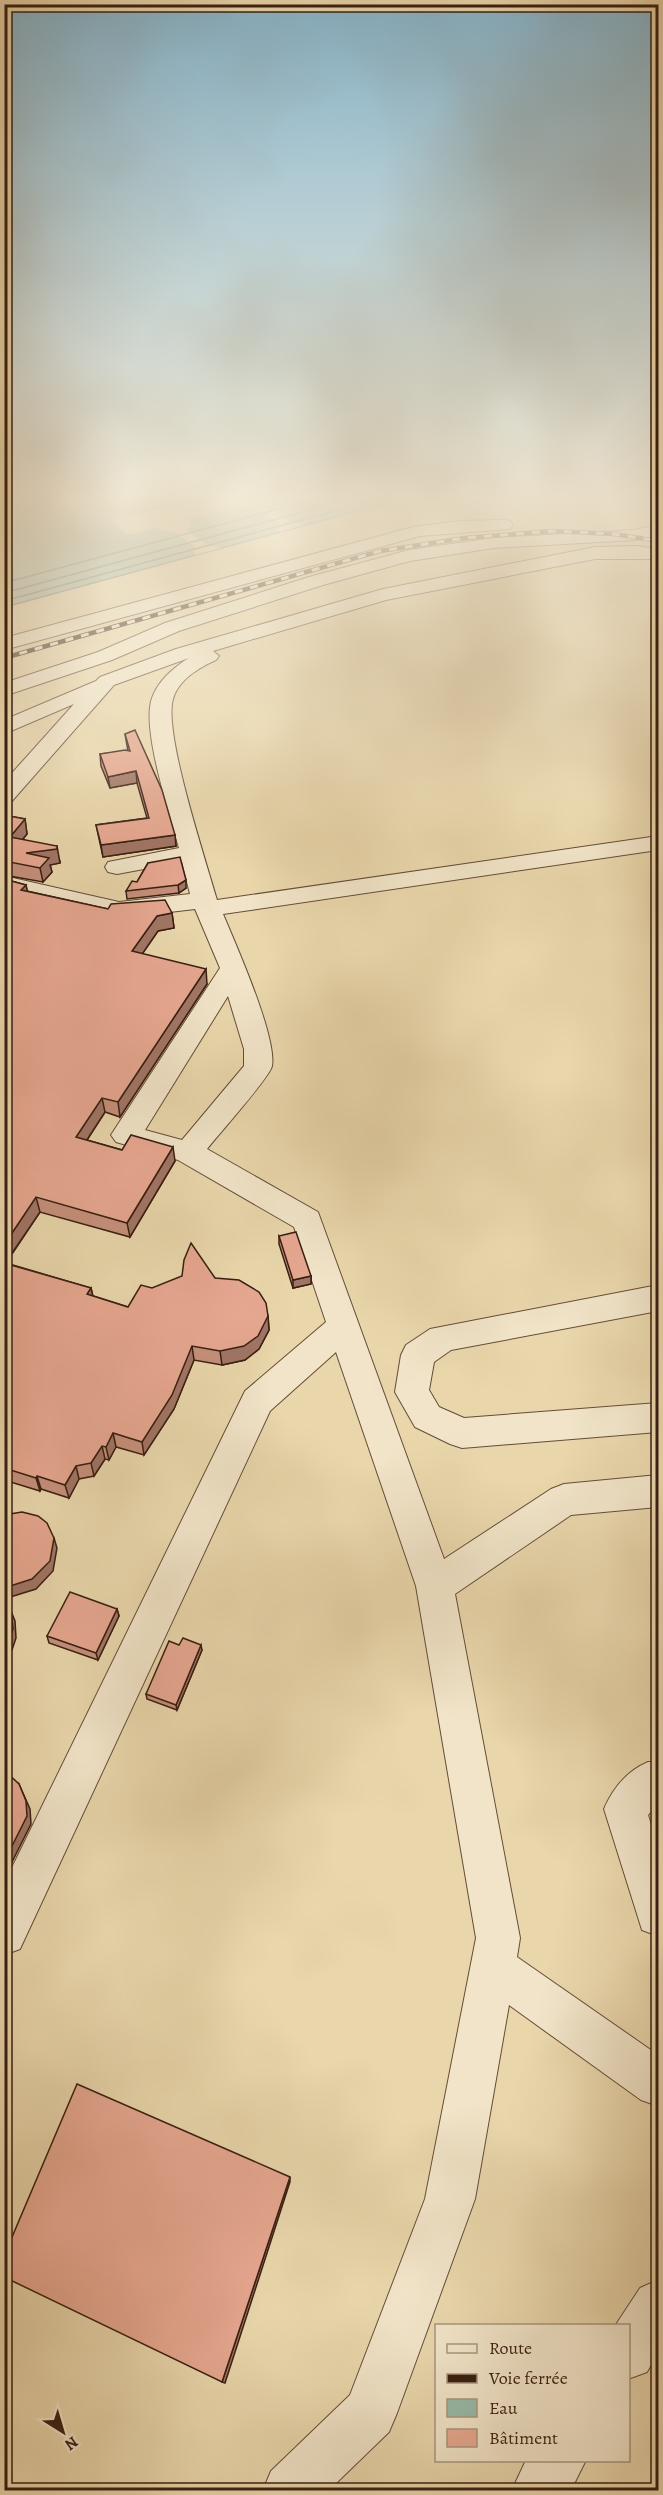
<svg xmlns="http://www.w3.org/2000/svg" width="663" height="2495" font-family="Alegreya,serif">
  <rect width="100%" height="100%" fill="#e9d6ab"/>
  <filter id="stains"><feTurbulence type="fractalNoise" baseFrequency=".00333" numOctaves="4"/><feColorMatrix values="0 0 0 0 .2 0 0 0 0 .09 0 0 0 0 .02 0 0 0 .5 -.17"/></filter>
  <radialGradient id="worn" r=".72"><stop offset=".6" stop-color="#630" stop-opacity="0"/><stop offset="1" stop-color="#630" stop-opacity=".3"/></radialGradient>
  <!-- water -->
  <path fill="#97b9a8" stroke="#717b6c" stroke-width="1.5" d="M5 494H420L5 607Z"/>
  <!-- pier -->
  <path fill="#e9d6ab" d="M219 494H285L272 498 273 505 268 507 290 522 305 525 280 532 279 524 258 509 252 510 238 506 189 519 190 526 185 528 206 545 221 548 195 555 193 548 195 547 174 531 169 532 155 528 128 535 111 521Z"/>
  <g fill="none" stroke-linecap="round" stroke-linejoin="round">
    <!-- shore -->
    <g stroke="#686c5c" stroke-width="1.5">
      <path d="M4 583 334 494"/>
      <path d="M4 593 369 494"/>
      <path d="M4 601 397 494"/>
    </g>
    <!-- minor casing -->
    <g stroke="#654c38" stroke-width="2">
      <g id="minor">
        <path d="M504 520 510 521 513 525 510 529 420 536 4 650V638L413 527 459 521Z"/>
        <path d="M658 525V535L634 540 494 548 410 561 323 585 179 631 112 660 4 696V683L98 652 165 623 309 577 409 550 494 538 634 530Z"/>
        <path d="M637 546 658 549V559H595L386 600 213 651 219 656 216 660C200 667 178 680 173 699 163 732 206 861 217 900L658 836V850L223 914C236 945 277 1037 272 1066 270 1077 217 1136 207 1149L318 1212 444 1559 551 1489 564 1484 658 1475V1507L571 1515 455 1594 520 1938 517 1957 658 2055V2106L641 2100 509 2005 475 2199 397 2413 389 2432 329 2490H263L271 2471 350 2395 425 2199 476 1938 416 1586 336 1352 270 1411 20 1949 4 1955V1884L245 1391 326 1322 294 1227 178 1160 116 1142 111 1135 220 968 195 909 119 918 4 891V876L119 902 190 894 182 862 117 874 108 872 105 867 108 862 179 848C170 814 141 729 152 698 158 681 174 667 189 658L114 685 12 801 4 803V782L74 704 4 734V720L96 681 100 677 176 649 383 589 595 547ZM228 996 244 1049V1066L182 1140 145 1130Z"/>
        <path d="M658 1285V1311L451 1350 434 1362 429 1390 439 1407 464 1418 658 1403V1432L462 1448 450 1444 415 1427 395 1392 401 1355 406 1345 430 1329Z"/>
        <path d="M648 1762H658V1804L648 1815 658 1847V1936L642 1930 604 1809C613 1788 627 1771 648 1762Z"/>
        <path d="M658 2280V2352L647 2372 628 2379V2326H615L640 2288Z"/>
        <path d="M526 2460H586L571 2490H512Z"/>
      </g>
    </g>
    <!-- minor -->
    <use href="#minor" fill="#f1e4c8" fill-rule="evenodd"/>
    <!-- rail casing -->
    <g stroke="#391e11" stroke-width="4.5">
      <path id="rail" d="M4 658 380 551 465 538 552 531 614 534 658 541"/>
    </g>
    <!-- rail -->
    <use href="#rail" stroke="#f1e4c8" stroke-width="3" stroke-dasharray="8" stroke-linecap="butt"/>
  </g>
  <!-- wall -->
  <g fill="#c6907c" stroke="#391e11" stroke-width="1.5">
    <path d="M125 734 175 835 176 846 103 857 96 825 147 818 137 783 110 788 101 766 100 754 128 751Z"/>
    <path d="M4 815 25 819 27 834 23 839 60 861V863L50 865 52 872 43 882 4 875Z"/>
    <path d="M148 863 186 888 179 893 127 899 126 891 137 882Z"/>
    <path d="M4 879 26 885 27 891 108 909 172 913 174 928 158 931 142 954 207 984 120 1117 105 1112 87 1140 122 1150 175 1161 130 1237 40 1212 6 1263 91 1288 93 1296 128 1307 152 1288 215 1278 268 1316 269 1330 259 1349 245 1360 222 1365 194 1360 174 1409 144 1455 116 1447 109 1460 105 1459 94 1476 79 1479 69 1498 41 1489 40 1491 4 1480Z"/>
    <path d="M279 1236 311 1276V1284L293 1288 279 1244Z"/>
    <path d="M117 1609 119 1616 98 1660 49 1643 47 1636Z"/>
    <path d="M179 1645 202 1650 177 1710 147 1699 146 1694Z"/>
  </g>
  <!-- shaded-wall -->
  <g fill="#a17565" stroke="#391e11" stroke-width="1.5">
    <path d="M136 771 137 783 110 788 108 777Z"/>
    <path d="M25 819 27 834 13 851 10 837Z"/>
    <path d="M175 835 176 846 103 857 101 845Z"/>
    <path d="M57 846 60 863 50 865 52 872 43 882 40 868 26 853Z"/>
    <path d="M186 880V888L179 893 178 885Z"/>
    <path d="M26 885 29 899 21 890Z"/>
    <path d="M172 913 174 928 158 931 134 966 132 951 157 916Z"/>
    <path d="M206 969 207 984 120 1117 118 1102Z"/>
    <path d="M102 1098 105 1112 79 1152 76 1137Z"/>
    <path d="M173 1147 175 1161 130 1237 127 1223Z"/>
    <path d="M36 1197 40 1212 4 1265V1245Z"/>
    <path d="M311 1276V1284L293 1288V1280Z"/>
    <path d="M91 1288 94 1302 87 1294Z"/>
    <path d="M268 1316 269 1330 259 1349 245 1360 222 1365 220 1351Z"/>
    <path d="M192 1346 194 1360 174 1409 144 1455 142 1442Z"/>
    <path d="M113 1433 116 1447 109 1460 106 1447Z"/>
    <path d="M102 1446 105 1459 94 1476 91 1463Z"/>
    <path d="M76 1466 79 1479 69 1498 65 1485Z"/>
    <path d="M37 1476 41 1489 40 1491 36 1478Z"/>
    <path d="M54 1538 57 1548 53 1571 36 1589 4 1599V1588Z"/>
    <path d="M117 1609 119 1616 98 1660 96 1653Z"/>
    <path d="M11 1611 15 1621 16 1638 12 1650 4 1660V1646Z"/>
    <path d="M201 1645 202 1650 177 1710 176 1705Z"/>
    <path d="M19 1784 30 1809 31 1824 6 1874 4 1875V1862Z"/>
    <path d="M290 2177V2182L225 2383 222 2382Z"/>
  </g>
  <!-- building -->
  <g fill="#e6a790" stroke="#391e11" stroke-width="1.5">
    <path d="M135 730 162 790 175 835 101 845 96 825 149 818 136 771 108 777 100 754 125 750 130 751 125 734Z"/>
    <path d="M4 815 25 819 10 837 57 846V849L26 853 49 858 40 868 4 861Z"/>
    <path d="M180 857 186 880 178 885 126 891 132 881 137 882 148 863Z"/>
    <path d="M4 879 26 885 21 890 108 909 111 904 165 900 172 913 157 916 132 951 206 969 118 1102 102 1098 76 1137 122 1150 131 1135 173 1147 127 1223 36 1197 4 1245Z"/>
    <path d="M296 1232 311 1276 293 1280 279 1236Z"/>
    <path d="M191 1243 215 1278 239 1280 259 1292 266 1303 268 1316 258 1336 244 1346 220 1351 192 1346 172 1395 142 1442 113 1433 106 1447 102 1446 91 1463 76 1466 65 1485 37 1476 36 1478 4 1468V1263L91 1288 87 1294 128 1307 141 1285 152 1288 182 1276 184 1260Z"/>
    <path d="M22 1512 38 1516 47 1523 54 1538 50 1561 32 1579 4 1588V1515Z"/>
    <path d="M70 1592 117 1609 96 1653 47 1636Z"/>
    <path d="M4 1599 11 1611 13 1629 9 1641 4 1646Z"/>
    <path d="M183 1638 201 1645 176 1705 146 1694 169 1641 179 1645Z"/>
    <path d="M4 1770 19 1784 26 1801 27 1816 4 1862Z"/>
    <path d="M77 2084 290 2177 222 2382 4 2277V2256Z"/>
  </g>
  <!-- sky -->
  <linearGradient id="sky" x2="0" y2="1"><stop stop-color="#87b6ce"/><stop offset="0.59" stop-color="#f5edd9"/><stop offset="1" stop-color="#f5edd9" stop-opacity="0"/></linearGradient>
  <rect width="663" height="843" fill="url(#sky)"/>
  <!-- margin -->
  <rect width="663" height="2495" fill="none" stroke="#e9d6ab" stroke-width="24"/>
  <rect x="6" y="6" width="651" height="2483" fill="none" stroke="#391e11" stroke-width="3"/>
  <rect x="12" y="12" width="639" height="2471" fill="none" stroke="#391e11" stroke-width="1.5"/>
  <!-- legend -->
  <rect x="435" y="2324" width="195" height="138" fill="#f1e4c8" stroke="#a7957f" stroke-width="1.5"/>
  <rect x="447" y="2344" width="30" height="9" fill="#f1e4c8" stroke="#a7957f" stroke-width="1.5"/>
  <text x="489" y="2354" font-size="18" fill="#391e11">Route</text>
  <rect x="447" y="2374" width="30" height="9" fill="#391e11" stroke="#a7957f" stroke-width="1.5"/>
  <text x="489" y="2384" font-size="18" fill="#391e11">Voie ferrée</text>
  <rect x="447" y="2399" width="30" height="18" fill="#97b9a8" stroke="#a7957f" stroke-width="1.5"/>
  <text x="489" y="2414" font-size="18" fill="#391e11">Eau</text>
  <rect x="447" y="2429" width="30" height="18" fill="#e6a790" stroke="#a7957f" stroke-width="1.5"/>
  <text x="489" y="2444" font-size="18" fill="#391e11">Bâtiment</text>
  <!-- north arrow -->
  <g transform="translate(63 2432) rotate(143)" stroke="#f1e4c8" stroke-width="4.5" paint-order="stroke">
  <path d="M0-4.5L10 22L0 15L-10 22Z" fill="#391e11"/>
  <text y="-9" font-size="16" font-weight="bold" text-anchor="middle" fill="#391e11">N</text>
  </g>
  <rect width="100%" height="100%" filter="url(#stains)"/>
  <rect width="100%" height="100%" fill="url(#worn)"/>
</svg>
